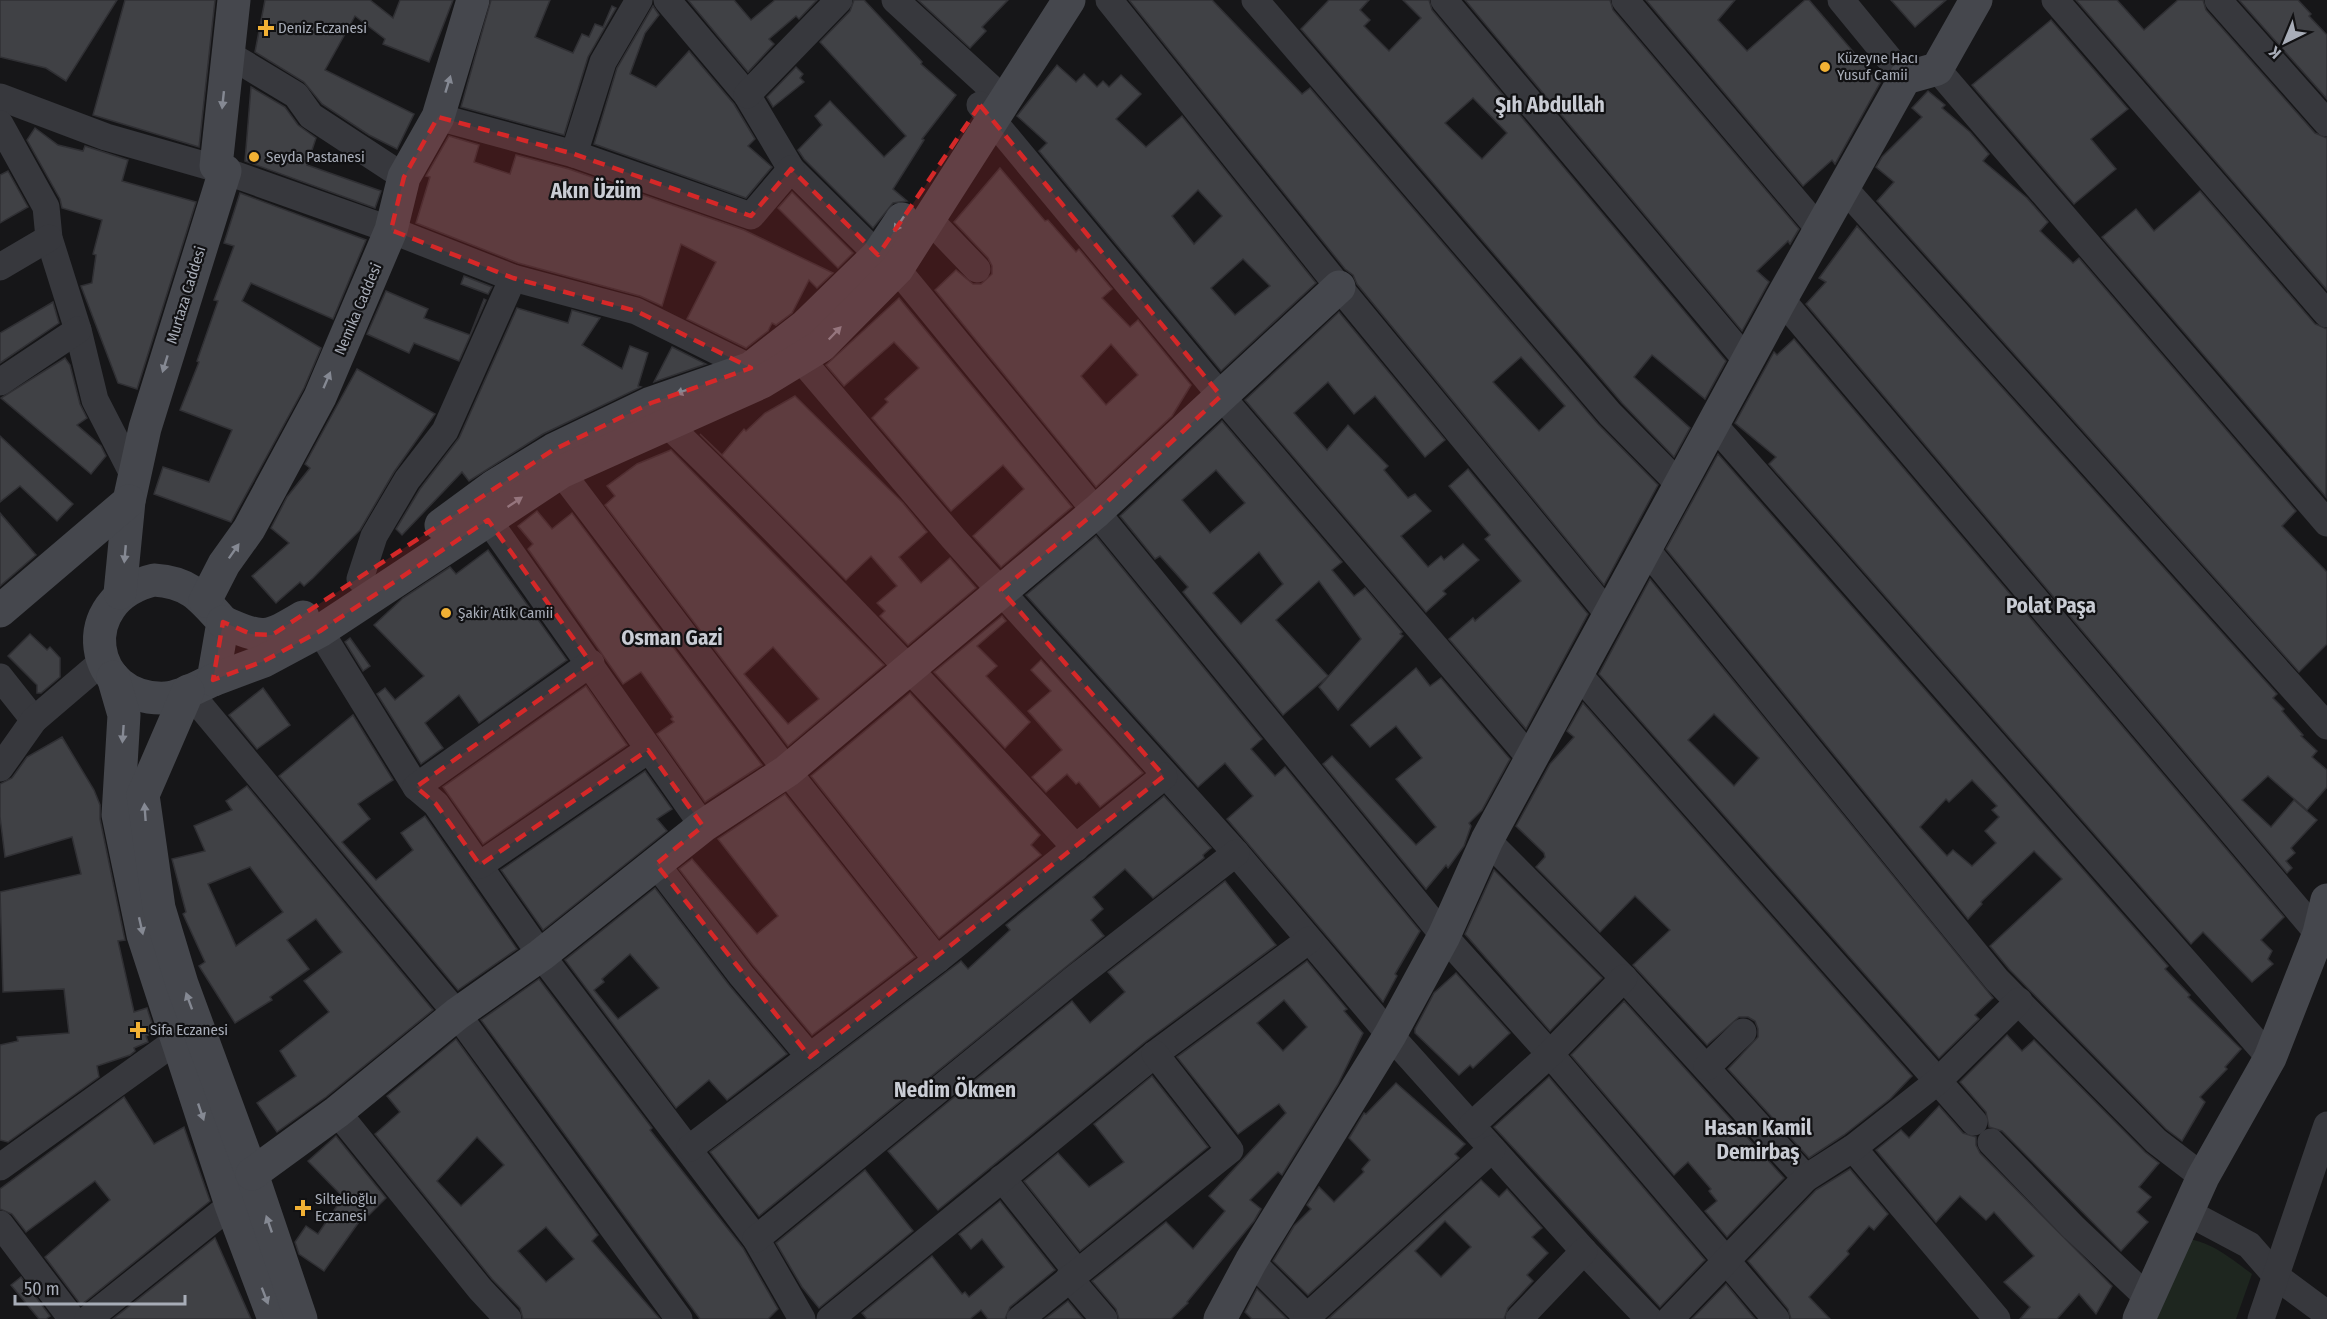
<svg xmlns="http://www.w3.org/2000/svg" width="2327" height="1319" font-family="'Fira Sans Condensed',sans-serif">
  <rect width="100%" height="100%" fill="#161618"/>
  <!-- green -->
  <path fill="#1e261f" d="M2185 1238C2213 1243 2229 1257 2252 1274L2236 1319H2148Z"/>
  <!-- building -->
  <g fill="#404145" stroke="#303034" stroke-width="1.5" fill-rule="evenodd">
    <path d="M0 0H117L66 81 46 68 0 57Z"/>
    <path d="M125 0H215L199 147 93 115Z"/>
    <path d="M265 0H370L393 18 400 0H453L429 62 383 44 385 39 355 16 325 70 414 114 397 149 369 135 322 104 304 82 255 52Z"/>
    <path d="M491 0H550L535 37 573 53 582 34 589 37 595 24 603 27 612 6 616 8 588 57 564 135 461 107Z"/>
    <path d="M688 0H734L751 20 775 0H817L799 19 796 16 769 39 774 44 748 72Z"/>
    <path d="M854 0H864L922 62 921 64 956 95 922 139 924 140 893 189 907 201 893 203 873 228 804 159 798 150 822 125 815 116 830 101 884 157 906 136 820 42 850 11Z"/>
    <path d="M918 0H1008L982 27 986 31 970 48Z"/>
    <path d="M1129 0H1212L1302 94 1310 88 1598 424 1658 485 1604 585 1357 284 1353 275 1345 269ZM1521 357 1565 406 1539 431 1493 382Z"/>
    <path d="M1329 0H1369L1360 10 1370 20 1364 26 1389 51 1421 18 1403 0H1429L1432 10 1726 361 1705 399 1652 355 1634 377 1690 428 1674 457 1622 403 1301 29ZM1473 98 1507 133 1482 159 1445 123Z"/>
    <path d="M1465 0H1610L1613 10 1799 229 1790 244 1788 241 1757 271 1769 282 1742 331Z"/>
    <path d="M1646 0H1735L1718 20 1747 51 1805 0H1809L1880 83 1835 164 1832 160 1803 186Z"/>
    <path d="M1891 0H1946L1915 27Z"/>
    <path d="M2076 0H2117L2144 30 2178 0H2203L2206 10 2315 133 2327 138V290Z"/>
    <path d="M2239 0H2298L2311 14 2309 16 2327 35V99Z"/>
    <path d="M653 6 659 15 645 33 630 74 656 87 689 51 734 104 755 139 748 146 772 167 746 198 594 144 617 68Z"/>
    <path d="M2051 20 2128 109 2091 139 2116 169 2074 204 1972 85Z"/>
    <path d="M1057 65 1076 82 1084 74 1097 87 1103 81 1109 87 1121 75 1141 94 1116 119 1146 147 1182 116 1316 283 1221 371 1039 151 1047 143 1017 116ZM1198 190 1222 216 1194 244 1172 216ZM1243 259 1270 286 1235 315 1211 288Z"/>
    <path d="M796 67 803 74 800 78 804 82 773 107 767 97Z"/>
    <path d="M251 87 285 107 298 125 316 138 307 165 381 191 375 208 245 161Z"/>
    <path d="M1928 91 1945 105 1942 108 1970 132 1989 154 1983 161 2027 198 2048 222 2040 231 2073 263 2079 258 2296 511 2282 526 2327 572V644L2299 672 1877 201 1894 182 1876 167 1882 157 1922 117 1912 108Z"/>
    <path d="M35 128 58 145 83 151 85 146 128 160 122 181 196 202 137 389 118 383 81 286 92 283 96 255 93 254 102 220 62 208 60 199 27 140Z"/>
    <path d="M449 136 479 145 474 162 510 174 516 155 569 169 744 230 833 273 817 288 809 280 792 313 776 325 772 323 768 331 746 348 687 319 716 262 681 244 662 306 640 296 518 263 416 223 430 177 426 176Z"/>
    <path d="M1000 168 1045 221 1048 220 1076 252 1079 249 1112 289 1102 298 1130 327 1138 320 1191 385 1172 416 1096 487 935 290 956 270 973 284H981L992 274V266L988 258 954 222ZM1111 344 1138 375 1106 405 1081 376Z"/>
    <path d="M8 171 28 207 0 223V175Z"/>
    <path d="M2200 191 2315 324 2327 329 2326 497 2102 237 2136 209 2154 231Z"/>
    <path d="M792 192 853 253 838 268 778 208Z"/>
    <path d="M240 193 366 240 333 319 251 283 242 301 321 348 304 388 231 522 154 494 163 467 209 482 232 430 180 410 199 362 197 361 218 301 214 300 234 246 224 243Z"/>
    <path d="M1857 226 2277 694 2273 698 2284 709 2282 711 2303 735 2301 736 2317 751 2312 757 2327 770V787L2307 810 2268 776 2242 800 2271 827 2294 800 2317 820 2291 848 2295 853 2286 861 2292 868 2287 873 1806 304 1826 282 1819 278Z"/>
    <path d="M464 276 492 287 488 294 461 284Z"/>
    <path d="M386 291 428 309 424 318 470 335 484 299 486 300 459 361 414 343 409 353 367 334Z"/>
    <path d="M899 298 1072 507 1001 567 973 536 1024 489 1003 465 951 511 872 418 888 402 885 399 919 368 894 342 844 386 826 365Z"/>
    <path d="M53 302 59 323 0 363V333Z"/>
    <path d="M517 308 568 323 572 310 600 318 582 345 622 369 630 346 648 353 638 386 641 387 543 434 469 481 462 472 402 535 396 529 420 489 459 438Z"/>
    <path d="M1339 312 1445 440 1425 457 1375 396 1354 414 1328 382 1294 413 1327 450 1348 425 1388 466 1384 470 1408 498 1415 494 1431 511 1401 536 1428 567 1441 556 1444 560 1463 544 1479 560 1443 591 1446 594 1426 612 1245 400Z"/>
    <path d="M1794 339 2284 917 2261 940 2272 951 2268 959 2273 964 2252 982 2203 932 2191 944 1769 464 1776 457 1735 423 1774 352 1777 355Z"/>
    <path d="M672 347 706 364 654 382Z"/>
    <path d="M65 358 70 365 80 404 87 418 77 425 101 446 106 456 91 474 1 398Z"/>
    <path d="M357 369 435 414 394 472 360 530 313 578 304 586 300 582 276 603 252 576 289 543 271 528 287 497 310 468 305 464Z"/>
    <path d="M795 396 903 503 927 532 899 557 921 583 950 558 976 588 908 645 880 616 885 611 877 603 897 586 871 556 846 580 700 434 722 455 744 429 746 431 765 413Z"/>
    <path d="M1222 421 1342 562 1332 570 1354 596 1365 588 1402 632 1400 634 1403 636 1338 710 1319 687 1361 639 1319 581 1276 620 1328 676 1283 715 1183 592 1188 587 1160 556 1155 559 1120 516ZM1216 470 1245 503 1210 533 1182 500ZM1259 552 1283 584 1241 624 1213 593Z"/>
    <path d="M0 436 73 504 57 521 20 486 0 502Z"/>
    <path d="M671 450 884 665 788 746 605 505 615 496 607 486 637 464ZM773 647 819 699 788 724 744 674Z"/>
    <path d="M1718 454 2168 966 2165 969 2190 995 2188 997 2241 1049 2225 1067 2227 1069 2200 1097 2205 1102 2182 1141 2166 1129 2009 969 1990 946 2062 879 2034 851 1981 902 1982 904 1968 919 1666 549ZM1972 780 1997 806 1992 810 1999 817 1985 831 1996 843 1972 866 1953 850 1947 856 1920 827 1946 799 1949 802Z"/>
    <path d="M1468 469 1588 614 1526 729 1449 639 1473 618 1475 621 1521 581 1485 539 1490 535 1449 486Z"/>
    <path d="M537 511 552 529 572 513 762 765 705 802 657 734 674 722 671 719 673 717 641 672 623 684 528 549 533 544 518 526Z"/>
    <path d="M0 513 36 555 0 586Z"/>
    <path d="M1096 536 1262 739 1251 749 1275 776 1285 767 1420 931 1395 974 1397 976 1383 1002 1227 819 1253 796 1225 763 1198 787 1026 595Z"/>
    <path d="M488 550 567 660 479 723 459 695 425 723 443 748 421 764 377 694 385 688 395 700 424 676 374 625 403 598 450 567 456 574Z"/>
    <path d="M1650 579 1993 998 1975 1015 1979 1019 1939 1058 1599 674ZM1714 714 1759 758 1734 786 1688 740Z"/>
    <path d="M1002 616 1006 621 977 646 997 666 986 676 1030 722 1005 748 934 672Z"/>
    <path d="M30 634 47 650 50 647 60 658V677L41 693H37V685L8 656Z"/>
    <path d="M350 638 370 666 363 671 345 642Z"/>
    <path d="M1041 660 1143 773 1100 807 1079 782 1076 784 1067 774 1046 792 1032 777 1062 750 1028 711 1051 691 1031 670Z"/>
    <path d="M1416 668 1430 686 1441 678 1510 759 1482 810 1469 823 1471 826 1464 846 1448 868 1446 865 1426 889 1323 764 1332 756 1416 845 1436 827 1396 779 1422 758 1396 726 1370 747 1351 725Z"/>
    <path d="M586 686 627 745 483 844 443 787Z"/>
    <path d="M263 688 290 725 257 749 229 715Z"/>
    <path d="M910 693 1040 835 1031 845 1041 855 939 938 811 776Z"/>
    <path d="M1583 703 1912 1076 1890 1099 1844 1135 1809 1158 1728 1069 1758 1037V1029L1755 1021 1748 1017H1739L1707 1045 1633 965 1670 930 1635 896 1600 932 1536 867 1545 857 1544 853 1516 826 1550 764 1574 737 1567 731Z"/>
    <path d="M353 715 393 780 358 804 370 819 342 842 376 880 413 850 401 833 425 816 517 949 458 990 279 776Z"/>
    <path d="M62 737 94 790 100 805V819L125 940 118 941 134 1012 147 1008 155 1033 146 1036 148 1042 134 1048 135 1051 130 1055 97 1066 99 1077 8 1142 0 1140V1045L18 1041 17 1037 69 1033 64 989 3 992 0 892 81 874 72 837 5 857 0 817V784L12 778 27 757Z"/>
    <path d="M645 771 672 809 657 819 667 831 543 930 501 870Z"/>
    <path d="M247 786 433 1010 326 1097 277 1132 257 1103 296 1076 280 1051 329 1012 304 981 342 952 316 919 287 940 309 969 270 997 272 1000 235 1023 199 966 205 962 183 914 186 912 172 859 205 851 194 826 232 810 226 801ZM250 867 283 912 236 946 208 884Z"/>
    <path d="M785 794 915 957 812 1035 753 965 679 869 692 859 757 934 778 916 718 839Z"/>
    <path d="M1164 796 1211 848 1203 855 1204 858 1153 898 1125 869 1093 897 1103 909 1091 920 1104 936 759 1216 710 1152 961 961 968 969 1010 930 1006 925Z"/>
    <path d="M1494 870 1602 978 1550 1031 1465 934Z"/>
    <path d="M1225 881 1276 945 1145 1042 938 1210 888 1151 1072 1001 1090 1023 1125 992 1108 972Z"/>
    <path d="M655 888 729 985 787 1054 727 1100 709 1080 676 1108 565 960ZM630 954 659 988 618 1019 594 990 604 982 602 979Z"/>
    <path d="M1307 961 1347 1009 1344 1011 1363 1033 1338 1084 1282 1175 1278 1172 1250 1200 1261 1209 1254 1221 1187 1302 1188 1303 1171 1319H1119L1116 1309 1092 1281 1166 1222 1193 1249 1225 1211 1209 1196 1286 1113 1279 1104 1238 1134 1177 1057ZM1284 1000 1307 1027 1283 1051 1257 1023Z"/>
    <path d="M1456 973 1510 1033 1473 1068 1470 1065 1459 1075 1415 1033V1029L1434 993Z"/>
    <path d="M539 979 652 1128 650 1130 743 1248 778 1309 768 1319H700L481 1020Z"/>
    <path d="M1624 1001 1784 1178 1727 1237 1705 1211 1717 1201 1709 1191 1711 1189 1688 1162 1674 1175 1571 1055Z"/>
    <path d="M2007 1035 2022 1051 2034 1040 2145 1152 2159 1163 2139 1187 2151 1197 2137 1212 2148 1222 2121 1251 2002 1131 1989 1127 1986 1112 1960 1082Z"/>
    <path d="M456 1039 598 1235 592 1241 660 1319H523L520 1308 492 1279 375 1134 400 1112 387 1096ZM477 1137 504 1165 461 1206 437 1181ZM546 1227 574 1259 546 1282 518 1251Z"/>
    <path d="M1152 1076 1208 1147 1080 1251 1024 1181 1058 1153 1089 1187 1124 1162 1094 1124Z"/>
    <path d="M1549 1077 1705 1260 1660 1307 1494 1127Z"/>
    <path d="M1396 1083 1465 1144 1455 1154 1459 1158 1308 1295 1273 1261 1294 1226 1311 1209 1307 1205 1319 1187 1334 1202 1364 1172 1362 1169 1370 1160 1349 1138 1364 1113 1366 1114Z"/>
    <path d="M124 1097 154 1144 184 1127 210 1201 81 1305 45 1257 110 1200 95 1181 26 1232 12 1214 0 1209V1189Z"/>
    <path d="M1939 1106 1963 1133 1976 1137V1145L1980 1153 2112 1286 2096 1314 2079 1294 2057 1319H2020L2030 1307 2004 1282 2034 1256 1994 1212 1986 1220 1960 1196 1936 1222 1876 1150 1901 1130 1909 1138Z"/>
    <path d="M336 1136 386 1198 369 1215 366 1212 324 1271 299 1254 295 1242 306 1226 318 1234 343 1197 308 1161Z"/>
    <path d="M1850 1169 1888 1214 1874 1230 1869 1226 1847 1251 1849 1254 1809 1297 1830 1319H1791L1788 1309 1748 1261 1816 1190Z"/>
    <path d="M865 1170 913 1231 819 1308 802 1287 776 1243Z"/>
    <path d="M1481 1180 1499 1197 1507 1189 1542 1228 1532 1237 1548 1253 1527 1275 1533 1281 1508 1308 1504 1319H1328ZM1445 1221 1471 1247 1441 1277 1415 1251Z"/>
    <path d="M1000 1201 1055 1270 1010 1307 1005 1319H988L981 1310 970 1319H867L862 1313 932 1256 962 1294 965 1292 969 1297 1004 1267 982 1239 971 1249 959 1234Z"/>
    <path d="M215 1238 251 1319H113Z"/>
    <path d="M21 1277 50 1316 46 1319H39L11 1285Z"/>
    <path d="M1726 1284 1755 1319H1692Z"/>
    <path d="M1257 1289 1287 1319H1252L1245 1312Z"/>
    <path d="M1068 1301 1083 1319H1045Z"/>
  </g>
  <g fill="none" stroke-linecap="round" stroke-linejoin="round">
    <!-- street -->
    <g stroke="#37383d" stroke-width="27">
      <path d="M667 0 747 95 791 169 878 255 897 269 1444 936 1550 1054 1776 1319"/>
      <path d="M895 0 990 87"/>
      <path d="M1109 0 1339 287 1610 616"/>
      <path d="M1255 0 1610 414 1680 485"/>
      <path d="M1444 0 1748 362"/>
      <path d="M1625 0 1820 230"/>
      <path d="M1841 0 1905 78"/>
      <path d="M2055 0 2327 314"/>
      <path d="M2218 0 2327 123"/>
      <path d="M228 54 296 95 311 116 404 177"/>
      <path d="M1937 69 2327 523"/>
      <path d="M747 95 839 0"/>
      <path d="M0 97 106 137 225 171 391 230 513 278 636 311 751 368"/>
      <path d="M980 105 1221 396 1531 759"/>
      <path d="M438 117 574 154 751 216 791 169"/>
      <path d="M0 124 46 207 49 238 78 330 95 400 134 476"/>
      <path d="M574 154 603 62 639 0"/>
      <path d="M1843 187 2327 726"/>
      <path d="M929 219 977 269"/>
      <path d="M0 267 49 238"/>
      <path d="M1781 299 2327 944"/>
      <path d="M788 344 953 538 1236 853 1390 1035 1584 1251 1649 1319"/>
      <path d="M0 382 78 330"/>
      <path d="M666 423C808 560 943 703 1076 848"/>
      <path d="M1714 425 2270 1058"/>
      <path d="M561 472 787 771 937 960"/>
      <path d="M488 520 703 826"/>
      <path d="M1646 549 1997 980 2156 1141 2203 1177"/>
      <path d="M360 579 374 536 407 480 445 431 513 278"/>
      <path d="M320 631 416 787 436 804 541 955 756 1239 802 1319"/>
      <path d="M1578 674 1974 1122"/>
      <path d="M0 677 34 720"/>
      <path d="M188 691 457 1014 679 1319"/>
      <path d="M0 768 34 720 103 661"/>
      <path d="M416 787 591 663"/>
      <path d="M1487 840 1624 978 1806 1178"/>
      <path d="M656 864 741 975 810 1057"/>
      <path d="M480 865 648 750"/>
      <path d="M1707 1067 1743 1032"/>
      <path d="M337 1112 480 1289 508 1319"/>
      <path d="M1472 1125 1550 1054 1624 978"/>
      <path d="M1991 1142 2074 1228 2148 1298"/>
      <path d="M690 1148 937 960 1164 776"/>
      <path d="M1853 1148 1997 1319"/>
      <path d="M0 1167 176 1041"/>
      <path d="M1002 1178 1077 1272"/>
      <path d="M2187 1212 2249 1245 2277 1277 2327 1314"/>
      <path d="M0 1224 72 1319"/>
      <path d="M756 1239 1074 979 1236 853"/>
      <path d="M1251 1261 1309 1319"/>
      <path d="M1069 1278 1104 1319"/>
      <path d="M1307 1317 1492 1149"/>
      <path d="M88 1319 231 1205"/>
      <path d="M830 1319 1155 1054 1309 940"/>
      <path d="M1020 1319 1230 1150 1155 1054"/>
      <path d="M1519 1319 1584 1251"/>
      <path d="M1670 1319 1806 1178 1853 1148 1938 1081 2019 1001"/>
      <path d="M2261 1319 2327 1125"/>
    </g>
    <!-- secondary -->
    <g stroke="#45474d" stroke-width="33">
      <path d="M441 525 494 486 553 450 651 403 751 368 805 326 878 255 902 219"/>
      <path d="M154 580C189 582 201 597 223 622L213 680C199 686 181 697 166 698 88 702 72 599 154 580Z"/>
      <path d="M120 593 129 501 145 428 225 171 216 166 234 0"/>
      <path d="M205 601 224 564 249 529 320 397 391 230 404 177 438 117 473 0"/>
      <path d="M0 611 129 501"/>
      <path d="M223 622C264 640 266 639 303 617"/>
      <path d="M113 677 124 715 118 815 143 935 231 1205 274 1319"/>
      <path d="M213 680 264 661 320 631 561 472 762 382 821 346 897 269 1069 0"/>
      <path d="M188 691 143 795 159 908 182 984 252 1174 301 1319"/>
      <path d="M252 1174 337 1112 457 1014 541 955 703 826 787 771 1097 511 1339 287"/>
      <path d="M1220 1319 1251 1261 1390 1035 1444 936 1487 840 1781 299 1905 78 1937 69 1976 0"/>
      <path d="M2139 1319 2203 1177 2270 1058 2319 933 2327 900"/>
    </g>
  </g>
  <!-- one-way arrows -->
  <defs><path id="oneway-solid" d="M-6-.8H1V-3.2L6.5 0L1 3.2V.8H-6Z" transform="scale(1.5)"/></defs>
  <g fill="#858993">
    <use href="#oneway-solid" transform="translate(448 84) rotate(-73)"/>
    <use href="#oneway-solid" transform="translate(223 100) rotate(96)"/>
    <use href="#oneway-solid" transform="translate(899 224) rotate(124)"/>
    <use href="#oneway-solid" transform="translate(835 333) rotate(-46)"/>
    <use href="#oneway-solid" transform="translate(165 364) rotate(107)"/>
    <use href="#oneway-solid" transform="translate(327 380) rotate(-67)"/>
    <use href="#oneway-solid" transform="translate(684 391) rotate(161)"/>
    <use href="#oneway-solid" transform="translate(515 502) rotate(-34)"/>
    <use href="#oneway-solid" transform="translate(234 551) rotate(-55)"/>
    <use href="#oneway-solid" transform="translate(125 554) rotate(95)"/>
    <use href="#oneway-solid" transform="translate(123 734) rotate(94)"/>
    <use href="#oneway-solid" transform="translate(145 812) rotate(-94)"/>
    <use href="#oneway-solid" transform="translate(141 926) rotate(77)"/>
    <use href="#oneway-solid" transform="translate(189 1001) rotate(-110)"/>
    <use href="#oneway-solid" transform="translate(201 1112) rotate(71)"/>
    <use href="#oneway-solid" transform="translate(269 1224) rotate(-109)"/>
    <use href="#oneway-solid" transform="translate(265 1296) rotate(69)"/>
  </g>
  <!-- marked area -->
  <path fill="#d62828" fill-opacity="0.2" stroke="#d62828" stroke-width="4.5" stroke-dasharray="12 8" stroke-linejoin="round" d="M980 105 1221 396 1097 511 1001 590 1164 776 810 1057 656 864 703 826 648 750 480 865 436 804 416 787 591 663 488 520 320 631 264 661 213 680 223 622 251 634 272 635 553 450 651 403 751 368 636 311 513 278 391 230 404 177 438 117 574 154 751 216 791 169 878 255Z"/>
  <!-- markers -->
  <g fill="#f2b134" stroke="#111113" stroke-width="2">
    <path d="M263 19h6v6h6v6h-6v6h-6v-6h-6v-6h6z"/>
    <circle cx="1825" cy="67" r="6"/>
    <circle cx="254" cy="157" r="6"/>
    <circle cx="446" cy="613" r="6"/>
    <path d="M135 1021h6v6h6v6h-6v6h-6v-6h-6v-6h6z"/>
    <path d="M300 1199h6v6h6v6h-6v6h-6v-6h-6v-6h6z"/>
  </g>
  <g text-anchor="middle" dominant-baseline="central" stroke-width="4.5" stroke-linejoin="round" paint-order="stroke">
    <!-- poi labels -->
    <g font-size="15" fill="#a8adb8" stroke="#111113" text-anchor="start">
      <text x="278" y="28">Deniz Eczanesi</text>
      <text x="1837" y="58">Küzeyne Hacı<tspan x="1837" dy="17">Yusuf Camii</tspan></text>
      <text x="266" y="157">Seyda Pastanesi</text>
      <text x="458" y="613">Şakir Atik Camii</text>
      <text x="150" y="1030">Sifa Eczanesi</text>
      <text x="315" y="1199">Siltelioğlu<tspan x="315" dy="17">Eczanesi</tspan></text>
    </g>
    <!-- street labels -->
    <g font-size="15" fill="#a8adb8" stroke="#111113">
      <text transform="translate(186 295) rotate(-73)">Murtaza Caddesi</text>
      <text transform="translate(358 309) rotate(-67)">Nemika Caddesi</text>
    </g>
    <!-- district labels -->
    <g font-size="21" font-weight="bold" fill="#c9ccd4" stroke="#111113">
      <text x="1550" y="105">Şıh Abdullah</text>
      <text x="596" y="191">Akın Üzüm</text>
      <text x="2051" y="606">Polat Paşa</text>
      <text x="672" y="638">Osman Gazi</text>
      <text x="955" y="1090">Nedim Ökmen</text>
      <text x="1758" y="1128">Hasan Kamil<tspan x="1758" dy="24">Demirbaş</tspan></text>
    </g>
  </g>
  <!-- north arrow -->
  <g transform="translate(2285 42) rotate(223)" stroke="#111113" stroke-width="4.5" paint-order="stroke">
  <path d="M0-4.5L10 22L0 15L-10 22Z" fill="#a8adb8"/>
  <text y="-9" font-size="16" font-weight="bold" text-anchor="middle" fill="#a8adb8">K</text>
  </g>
  <!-- scale -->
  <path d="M15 1295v9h170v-9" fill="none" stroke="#a8adb8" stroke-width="3"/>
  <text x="24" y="1295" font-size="18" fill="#a8adb8" stroke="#111113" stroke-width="4.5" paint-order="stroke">50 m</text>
</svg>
